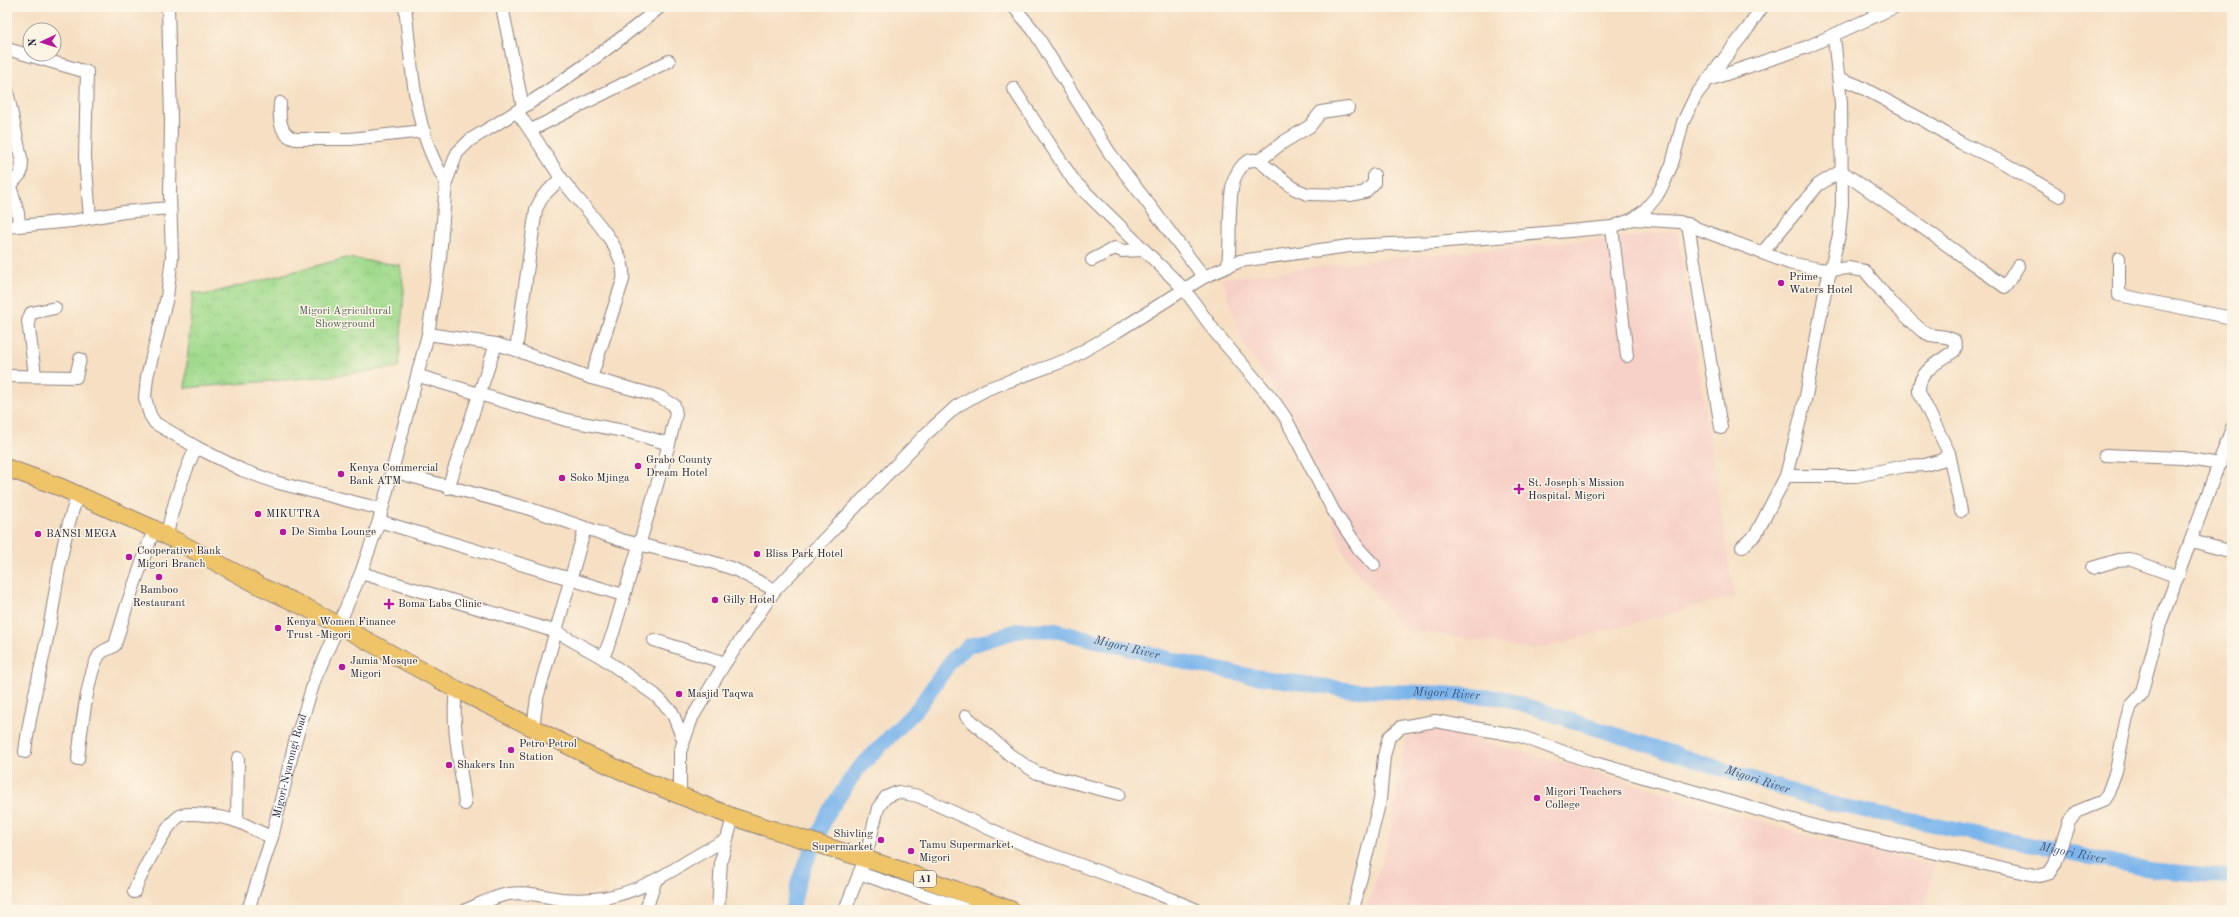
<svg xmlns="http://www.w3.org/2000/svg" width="2239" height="917" font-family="'Old Standard TT',serif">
  <defs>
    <pattern id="park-crowns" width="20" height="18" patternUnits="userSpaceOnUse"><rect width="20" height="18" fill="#a0da8d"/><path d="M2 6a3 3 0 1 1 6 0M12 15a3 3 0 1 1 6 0" fill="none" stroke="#8abb7b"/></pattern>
  </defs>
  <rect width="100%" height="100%" fill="#fcf5e5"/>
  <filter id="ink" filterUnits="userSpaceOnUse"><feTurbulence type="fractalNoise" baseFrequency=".025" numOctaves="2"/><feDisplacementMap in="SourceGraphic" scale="8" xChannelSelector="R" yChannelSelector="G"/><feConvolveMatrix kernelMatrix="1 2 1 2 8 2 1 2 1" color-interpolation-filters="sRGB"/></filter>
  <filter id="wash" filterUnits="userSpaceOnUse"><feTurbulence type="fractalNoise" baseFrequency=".012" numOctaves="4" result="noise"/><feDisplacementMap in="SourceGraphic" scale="16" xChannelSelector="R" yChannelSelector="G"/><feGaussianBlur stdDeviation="0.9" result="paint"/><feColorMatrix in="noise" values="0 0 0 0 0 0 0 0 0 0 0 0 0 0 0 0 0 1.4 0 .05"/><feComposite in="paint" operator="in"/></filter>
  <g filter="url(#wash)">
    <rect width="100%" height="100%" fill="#f6dfc3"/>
    <!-- built -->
    <g fill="#f7d1c7">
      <path d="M1677 232 1734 596 1534 650 1402 628 1345 556 1298 422 1243 344 1222 278 1388 259Z"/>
      <path d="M1433 729 1546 758 1812 837 1933 865 1925 910H1366L1387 845 1406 738Z"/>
    </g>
    <!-- park -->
    <path fill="url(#park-crowns)" stroke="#617e64" d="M346 258 400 265 404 290 399 367 333 376 185 388 193 292 204 295Z"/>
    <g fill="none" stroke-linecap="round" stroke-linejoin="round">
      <!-- river -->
      <path stroke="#7bb5ec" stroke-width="15" id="s1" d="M792 910 799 879 828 813 856 771 918 708 953 658 969 646 1020 630H1053L1187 663 1251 676 1350 690 1436 693 1502 698 1828 803 2152 870 2232 877"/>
    </g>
  </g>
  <g filter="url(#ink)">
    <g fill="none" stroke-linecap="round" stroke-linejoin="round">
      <!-- minor casing -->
      <g stroke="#8c807f" stroke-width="14">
        <g id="minor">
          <path d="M405 7C412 65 413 132 446 182"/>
          <path d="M502 7 523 107"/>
          <path d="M1014 7 1034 31 1109 152 1204 277"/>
          <path d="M7 49 87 72 85 157 90 218"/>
          <path d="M1839 78 1859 86 1925 121 1961 143 2002 162 2060 196"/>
          <path d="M1708 80 1807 47 1895 7"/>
          <path d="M1013 88 1074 181 1185 290 1215 332 1273 400 1285 417 1333 510 1359 549 1374 565"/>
          <path d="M7 91 22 163 21 173 10 186 18 213 19 225"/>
          <path d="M280 103C279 117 279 136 296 139H350L424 131"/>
          <path d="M517 112C533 133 546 156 561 178 579 204 628 247 623 280L591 378"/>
          <path d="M531 130 669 61"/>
          <path d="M1259 161 1282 143 1310 126 1321 112 1348 108"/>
          <path d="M1633 219 1680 222 1789 263 1819 269 1831 270 1848 268 1865 271 1891 302 1922 331 1930 335 1946 337 1954 340 1956 347 1954 351C1940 361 1917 372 1919 392L1949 453 1942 460 1925 465 1905 466 1856 476H1786"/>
          <path d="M1688 224 1721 428"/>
          <path d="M7 227 72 221 124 212 170 208"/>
          <path d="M1612 227 1627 356"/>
          <path d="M1762 253 1818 185 1841 171 1922 227 2005 287 2018 266"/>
          <path d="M2119 258V295L2232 318"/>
          <path d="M1092 260 1115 248 1122 251 1143 250"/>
          <path d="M1228 265C1231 240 1228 213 1232 188 1234 176 1244 155 1259 161L1295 189 1307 194 1351 195 1365 192 1374 183V175"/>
          <path d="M428 334 496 344 516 350 591 378 658 396 674 405 676 414 669 444 613 633 603 658"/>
          <path d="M516 350 536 209 543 196 561 178"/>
          <path d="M35 375 28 321 31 313 55 308"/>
          <path d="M7 376 76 377 80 359"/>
          <path d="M419 376 566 420 629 432 669 444"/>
          <path d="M196 447 242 470 275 482 381 509"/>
          <path d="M1949 453 1961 511"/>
          <path d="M2105 455 2182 458 2220 464"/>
          <path d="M392 471 530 509 621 540 705 560 734 569 775 590"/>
          <path d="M448 488 496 344"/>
          <path d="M379 521 623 595"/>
          <path d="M167 536C172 505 183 476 196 447L155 423 150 415 145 398 147 377 167 297 172 257 170 195 171 119 168 7"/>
          <path d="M2192 541 2232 552"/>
          <path d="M1742 547 1756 534 1786 476 1806 396 1825 292 1839 235 1842 204 1841 103 1834 37"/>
          <path d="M2092 568 2118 560 2129 559 2178 577"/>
          <path d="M361 573 557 632 603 658 655 695 672 712 683 739"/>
          <path d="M654 640 725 663"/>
          <path d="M456 689C451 727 461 766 465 804"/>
          <path d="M966 716 1010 755 1037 773 1119 794"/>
          <path d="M533 728 537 698 585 528"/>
          <path d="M25 752C30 708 42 666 50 623 58 580 62 536 78 495"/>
          <path d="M78 759C80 738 88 669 100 654 104 649 111 649 115 645L127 605 154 529"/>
          <path d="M680 796V752L692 718 725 663 775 590 927 433 957 406 987 389 1069 359 1118 331 1204 277 1240 261 1349 246 1435 242 1569 231 1612 227 1633 219 1645 210 1656 197 1664 183 1672 164 1683 122 1696 95 1748 28 1762 7"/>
          <path d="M237 821 238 758"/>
          <path d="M859 873 968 910"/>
          <path d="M134 892C140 877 167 820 182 815 193 812 224 817 236 821 246 824 259 833 272 837"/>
          <path id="s2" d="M248 910 272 837 295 742 315 679 361 573 379 521 428 334 440 258 446 182 457 153 470 140C536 101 601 56 660 7"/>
          <path d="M466 910C480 904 495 896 509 894 527 891 544 897 561 899 574 900 589 900 603 898 655 889 681 861 726 840"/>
          <path d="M646 910 655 882"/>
          <path d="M718 910 721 861 733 817"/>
          <path d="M845 910 865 859 878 808 886 797 898 792 918 796 1025 845 1144 888 1197 910"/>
          <path d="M1353 910 1380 800 1384 756 1389 737 1401 727 1435 721 1520 736 1591 762 1818 827 2039 876 2049 873 2055 864 2069 822 2076 812 2103 801 2108 793 2116 771 2126 721 2131 706 2141 695 2160 624 2232 428"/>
        </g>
      </g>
      <!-- highway casing -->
      <g stroke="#8c807f" stroke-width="19">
        <path id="highway" d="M7 468 60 487 154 529 262 587 307 608 456 689 583 753 635 777 733 817 897 869 1011 910"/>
      </g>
      <!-- minor -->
      <use href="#minor" stroke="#fff" stroke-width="12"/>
      <!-- highway -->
      <use href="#highway" stroke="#efc469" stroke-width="17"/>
    </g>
  </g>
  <!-- markers -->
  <g fill="#b5179e" stroke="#fcf5e5" stroke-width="1.5">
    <circle cx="1781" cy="283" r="4"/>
    <circle cx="638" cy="466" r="4"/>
    <circle cx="341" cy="474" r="4"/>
    <circle cx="562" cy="478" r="4"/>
    <path d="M1517 483h4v4h4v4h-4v4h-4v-4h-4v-4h4z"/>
    <circle cx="258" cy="514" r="4"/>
    <circle cx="283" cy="532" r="4"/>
    <circle cx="38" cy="534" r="4"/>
    <circle cx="757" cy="554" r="4"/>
    <circle cx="129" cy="557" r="4"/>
    <circle cx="159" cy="577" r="4"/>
    <circle cx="715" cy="600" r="4"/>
    <path d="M387 598h4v4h4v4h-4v4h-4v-4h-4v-4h4z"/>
    <circle cx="278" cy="628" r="4"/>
    <circle cx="342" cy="667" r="4"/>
    <circle cx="679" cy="694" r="4"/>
    <circle cx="511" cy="750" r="4"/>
    <circle cx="449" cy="765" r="4"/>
    <circle cx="1537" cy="798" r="4"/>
    <circle cx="881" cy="840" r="4"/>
    <circle cx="911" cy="851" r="4"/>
  </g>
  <g text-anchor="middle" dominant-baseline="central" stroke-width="3" stroke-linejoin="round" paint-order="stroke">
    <!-- shield labels -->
    <rect fill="#fcf5e5" stroke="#63616e" stroke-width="1" x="914" y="871" width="22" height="16" rx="3"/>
    <g font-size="10" font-weight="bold" fill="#22223b">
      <text x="925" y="879">A1</text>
    </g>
    <!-- poi labels -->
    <g font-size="11" fill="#22223b" stroke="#fcf5e5" text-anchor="start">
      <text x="1789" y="277">Prime<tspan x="1789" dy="13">Waters Hotel</tspan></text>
      <text x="646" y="460">Grabo County<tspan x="646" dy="13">Dream Hotel</tspan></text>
      <text x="349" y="468">Kenya Commercial<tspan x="349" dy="13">Bank ATM</tspan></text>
      <text x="570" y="478">Soko Mjinga</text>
      <text x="1528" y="483">St. Joseph's Mission<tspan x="1528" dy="13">Hospital, Migori</tspan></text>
      <text x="266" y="514">MIKUTRA</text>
      <text x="291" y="532">De Simba Lounge</text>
      <text x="46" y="534">BANSI MEGA</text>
      <text x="137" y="551">Cooperative Bank<tspan x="137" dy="13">Migori Branch</tspan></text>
      <text x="765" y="554">Bliss Park Hotel</text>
      <text x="159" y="590" text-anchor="middle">Bamboo<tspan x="159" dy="13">Restaurant</tspan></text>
      <text x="723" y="600">Gilly Hotel</text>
      <text x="398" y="604">Boma Labs Clinic</text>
      <text x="286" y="622">Kenya Women Finance<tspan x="286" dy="13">Trust -Migori</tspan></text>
      <text x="350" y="661">Jamia Mosque<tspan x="350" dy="13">Migori</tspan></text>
      <text x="687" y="694">Masjid Taqwa</text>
      <text x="519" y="744">Petro Petrol<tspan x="519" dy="13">Station</tspan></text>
      <text x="457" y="765">Shakers Inn</text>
      <text x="1545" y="792">Migori Teachers<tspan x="1545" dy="13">College</tspan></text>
      <text x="873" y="834" text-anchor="end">Shivling<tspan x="873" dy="13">Supermarket</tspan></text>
      <text x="919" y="845">Tamu Supermarket,<tspan x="919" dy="13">Migori</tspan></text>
    </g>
    <!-- park labels -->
    <g font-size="11" fill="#485954" stroke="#fcf5e5">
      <text x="345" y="311">Migori Agricultural<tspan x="345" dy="13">Showground</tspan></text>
    </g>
    <!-- street labels -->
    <g font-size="11" fill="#22223b" stroke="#fcf5e5">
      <text stroke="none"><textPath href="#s2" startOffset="150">Migori-Nyarongi Road</textPath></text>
    </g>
    <!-- water labels -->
    <g font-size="12" font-style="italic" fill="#415579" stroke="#fcf5e5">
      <text stroke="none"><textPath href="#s1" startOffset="486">Migori River</textPath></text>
      <text stroke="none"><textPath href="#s1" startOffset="810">Migori River</textPath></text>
      <text stroke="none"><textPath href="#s1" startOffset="1134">Migori River</textPath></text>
      <text stroke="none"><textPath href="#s1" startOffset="1458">Migori River</textPath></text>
    </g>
  </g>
  <!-- margin -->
  <rect width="2239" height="917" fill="none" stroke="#fcf5e5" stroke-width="24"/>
  <!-- north arrow -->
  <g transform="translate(42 42) rotate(266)"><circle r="19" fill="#fcf5e5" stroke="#a5a1a1"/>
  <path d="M0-3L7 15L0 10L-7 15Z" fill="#b5179e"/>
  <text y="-6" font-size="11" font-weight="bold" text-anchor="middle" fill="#22223b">N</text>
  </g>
</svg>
